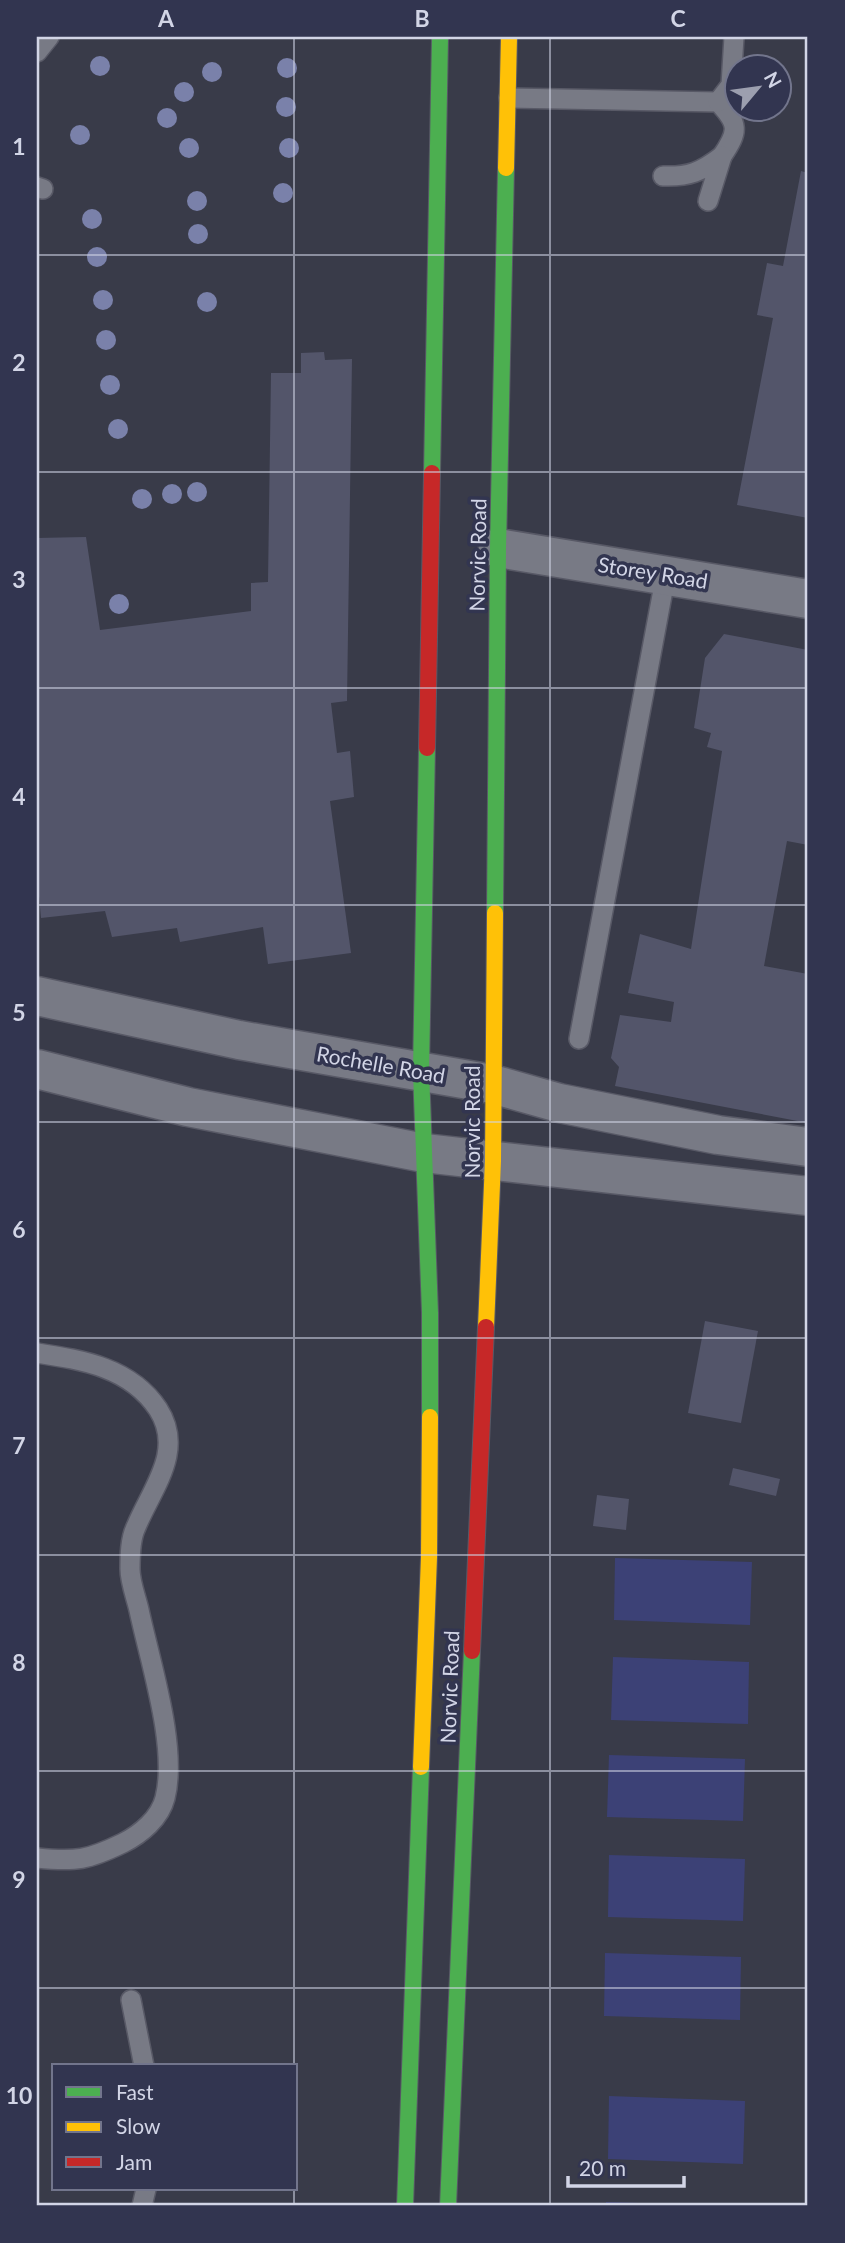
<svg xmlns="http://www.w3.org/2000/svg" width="845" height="2243" font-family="Lato,sans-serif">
  <rect width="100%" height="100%" fill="#393b49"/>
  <!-- green -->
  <g fill="#3c4176">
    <path d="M615 1558 752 1562 750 1625 614 1620Z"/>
    <path d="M613 1657 749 1662 748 1724 611 1720Z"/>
    <path d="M609 1755 745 1759 743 1821 607 1817Z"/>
    <path d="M609 1855 745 1859 743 1921 608 1917Z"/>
    <path d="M605 1953 741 1957 740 2020 604 2016Z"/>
    <path d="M609 2096 745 2101 743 2164 608 2159Z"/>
    <path d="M606 2202 742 2206H606Z"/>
  </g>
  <!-- building -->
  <g fill="#53556a">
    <path d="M801 171 808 173V518L737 505 773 318 757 315 767 263 783 266Z"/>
    <path d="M324 352 325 360 352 359 347 701 331 703 337 753 350 751 354 797 330 801 351 953 268 964 263 927 180 942 177 928 112 937 105 911 41 918 37 874V538L86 537 100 630 251 611V583L268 582 271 373H301V353Z"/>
    <path d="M724 634 808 650V845L787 841 764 966 808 974V1123L615 1086 619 1067 611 1058 620 1015 671 1022 674 1002 628 993 640 934 691 949 722 751 707 747 711 733 694 728 705 658Z"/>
    <path d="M705 1321 758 1331 741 1423 688 1413Z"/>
    <path d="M733 1468 780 1479 776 1496 729 1485Z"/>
    <path d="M597 1495 629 1499 626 1530 593 1526Z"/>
  </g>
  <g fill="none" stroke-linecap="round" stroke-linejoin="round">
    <!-- lane casing -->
    <g stroke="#585966" stroke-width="22">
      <g id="lane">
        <path d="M37 52 49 37"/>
        <path d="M509 98 718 102C739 124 739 131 722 156"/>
        <path d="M718 102 731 85 734 37"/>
        <path d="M663 176C689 177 701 172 722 156L708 201"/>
        <path d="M37 187 43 189"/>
        <path d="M579 1039 666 574"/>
        <path d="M37 1353C82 1360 130 1367 158 1409 185 1451 152 1488 136 1527 130 1539 130 1556 130 1569 130 1582 136 1597 139 1610 150 1662 178 1747 165 1798 160 1818 141 1834 123 1843 88 1860 76 1862 37 1858"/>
        <path d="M131 2000 144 2066"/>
        <path d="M142 2206 146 2189"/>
      </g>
    </g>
    <!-- street casing -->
    <g stroke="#585966" stroke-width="41">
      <g id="street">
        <path d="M498 548 808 599"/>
        <path d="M37 996 239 1040 492 1084 559 1103 718 1135 808 1147"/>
        <path d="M37 1069 188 1107 424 1153 808 1196"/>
      </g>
    </g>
    <!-- fast casing -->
    <g stroke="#585966" stroke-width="18">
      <g id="fast">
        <path d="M432 473 440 37"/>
        <path d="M427 748 421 1071 430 1313V1417"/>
        <path d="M495 913 498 548 506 168"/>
        <path d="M405 2206 421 1767"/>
        <path d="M448 2206 472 1651"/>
      </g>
    </g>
    <!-- slow casing -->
    <g stroke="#585966" stroke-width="18">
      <g id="slow">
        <path d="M506 168 509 37"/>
        <path d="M486 1327 493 1161 495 913"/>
        <path d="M421 1767 429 1557 430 1417"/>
      </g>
    </g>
    <!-- jam casing -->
    <g stroke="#585966" stroke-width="18">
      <g id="jam">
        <path d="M427 748 432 473"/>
        <path d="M472 1651 486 1327"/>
      </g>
    </g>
    <!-- lane -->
    <use href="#lane" stroke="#787a85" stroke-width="19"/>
    <!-- street -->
    <use href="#street" stroke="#787a85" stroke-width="38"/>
    <!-- fast -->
    <use href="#fast" stroke="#4caf50" stroke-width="16"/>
    <!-- slow -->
    <use href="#slow" stroke="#ffc107" stroke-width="16"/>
    <!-- jam -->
    <use href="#jam" stroke="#c62828" stroke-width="16"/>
  </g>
  <!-- trees -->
  <g fill="#7a81aa">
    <circle cx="100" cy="66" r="10"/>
    <circle cx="287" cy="68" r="10"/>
    <circle cx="212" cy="72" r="10"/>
    <circle cx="184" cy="92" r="10"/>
    <circle cx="286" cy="107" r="10"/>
    <circle cx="167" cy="118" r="10"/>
    <circle cx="80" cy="135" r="10"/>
    <circle cx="189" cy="148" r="10"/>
    <circle cx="289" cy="148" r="10"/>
    <circle cx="283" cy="193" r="10"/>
    <circle cx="197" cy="201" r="10"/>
    <circle cx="92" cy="219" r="10"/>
    <circle cx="198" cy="234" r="10"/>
    <circle cx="97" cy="257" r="10"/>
    <circle cx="103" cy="300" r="10"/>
    <circle cx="207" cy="302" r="10"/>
    <circle cx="106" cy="340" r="10"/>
    <circle cx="110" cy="385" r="10"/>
    <circle cx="118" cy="429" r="10"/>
    <circle cx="197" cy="492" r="10"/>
    <circle cx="172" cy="494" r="10"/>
    <circle cx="142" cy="499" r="10"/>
    <circle cx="119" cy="604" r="10"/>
  </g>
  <!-- grid -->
  <path fill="none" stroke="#d2d5e6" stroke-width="2" stroke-opacity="0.55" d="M294 37V2066M550 37V2206M37 255H808M37 472H808M37 688H808M37 905H808M37 1122H808M37 1338H808M37 1555H808M37 1771H808M37 1988H808M294 2189V2206"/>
  <g text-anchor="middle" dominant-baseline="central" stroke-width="7" stroke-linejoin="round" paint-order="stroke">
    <!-- street labels -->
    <g font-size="21" fill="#d2d5e6" stroke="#323550">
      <text transform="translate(477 555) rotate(-89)">Norvic Road</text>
      <text transform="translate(653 572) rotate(9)">Storey Road</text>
      <text transform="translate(381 1064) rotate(10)">Rochelle Road</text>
      <text transform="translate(471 1122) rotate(-90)">Norvic Road</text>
      <text transform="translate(449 1687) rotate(-88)">Norvic Road</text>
    </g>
  </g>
  <!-- border -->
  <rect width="845" height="2243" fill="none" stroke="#323550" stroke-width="77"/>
  <!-- legend -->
  <rect x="52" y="2064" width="245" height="126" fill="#323550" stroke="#72758c" stroke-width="2"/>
  <rect x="66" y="2087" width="35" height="10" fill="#4caf50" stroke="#72758c" stroke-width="2"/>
  <text x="116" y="2100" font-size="21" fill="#d2d5e6">Fast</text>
  <rect x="66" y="2122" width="35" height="10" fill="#ffc107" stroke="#72758c" stroke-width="2"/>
  <text x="116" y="2134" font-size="21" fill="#d2d5e6">Slow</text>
  <rect x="66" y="2157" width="35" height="10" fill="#c62828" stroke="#72758c" stroke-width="2"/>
  <text x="116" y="2170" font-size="21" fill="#d2d5e6">Jam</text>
  <!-- north arrow -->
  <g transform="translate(758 88) rotate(61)"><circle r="33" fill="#323550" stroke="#72758c" stroke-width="2"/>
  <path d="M0-5L12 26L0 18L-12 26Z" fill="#9c9faf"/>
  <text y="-10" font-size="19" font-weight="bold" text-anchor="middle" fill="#d2d5e6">N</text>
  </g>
  <!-- scale -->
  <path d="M568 2176v10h116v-10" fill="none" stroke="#d2d5e6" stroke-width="3.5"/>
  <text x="579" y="2176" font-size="21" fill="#d2d5e6" stroke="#323550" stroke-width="5" paint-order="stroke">20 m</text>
  <rect x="38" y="38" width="768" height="2166" fill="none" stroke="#d2d5e6" stroke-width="2.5"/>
  <g font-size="23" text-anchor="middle" font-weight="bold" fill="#d2d5e6">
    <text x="166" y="27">A</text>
    <text x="422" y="27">B</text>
    <text x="678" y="27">C</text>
    <text x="19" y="155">1</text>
    <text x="19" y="371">2</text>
    <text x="19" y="588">3</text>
    <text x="19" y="805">4</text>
    <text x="19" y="1021">5</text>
    <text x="19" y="1238">6</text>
    <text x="19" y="1454">7</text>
    <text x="19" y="1671">8</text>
    <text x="19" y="1888">9</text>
    <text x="19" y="2104">10</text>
  </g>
</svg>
